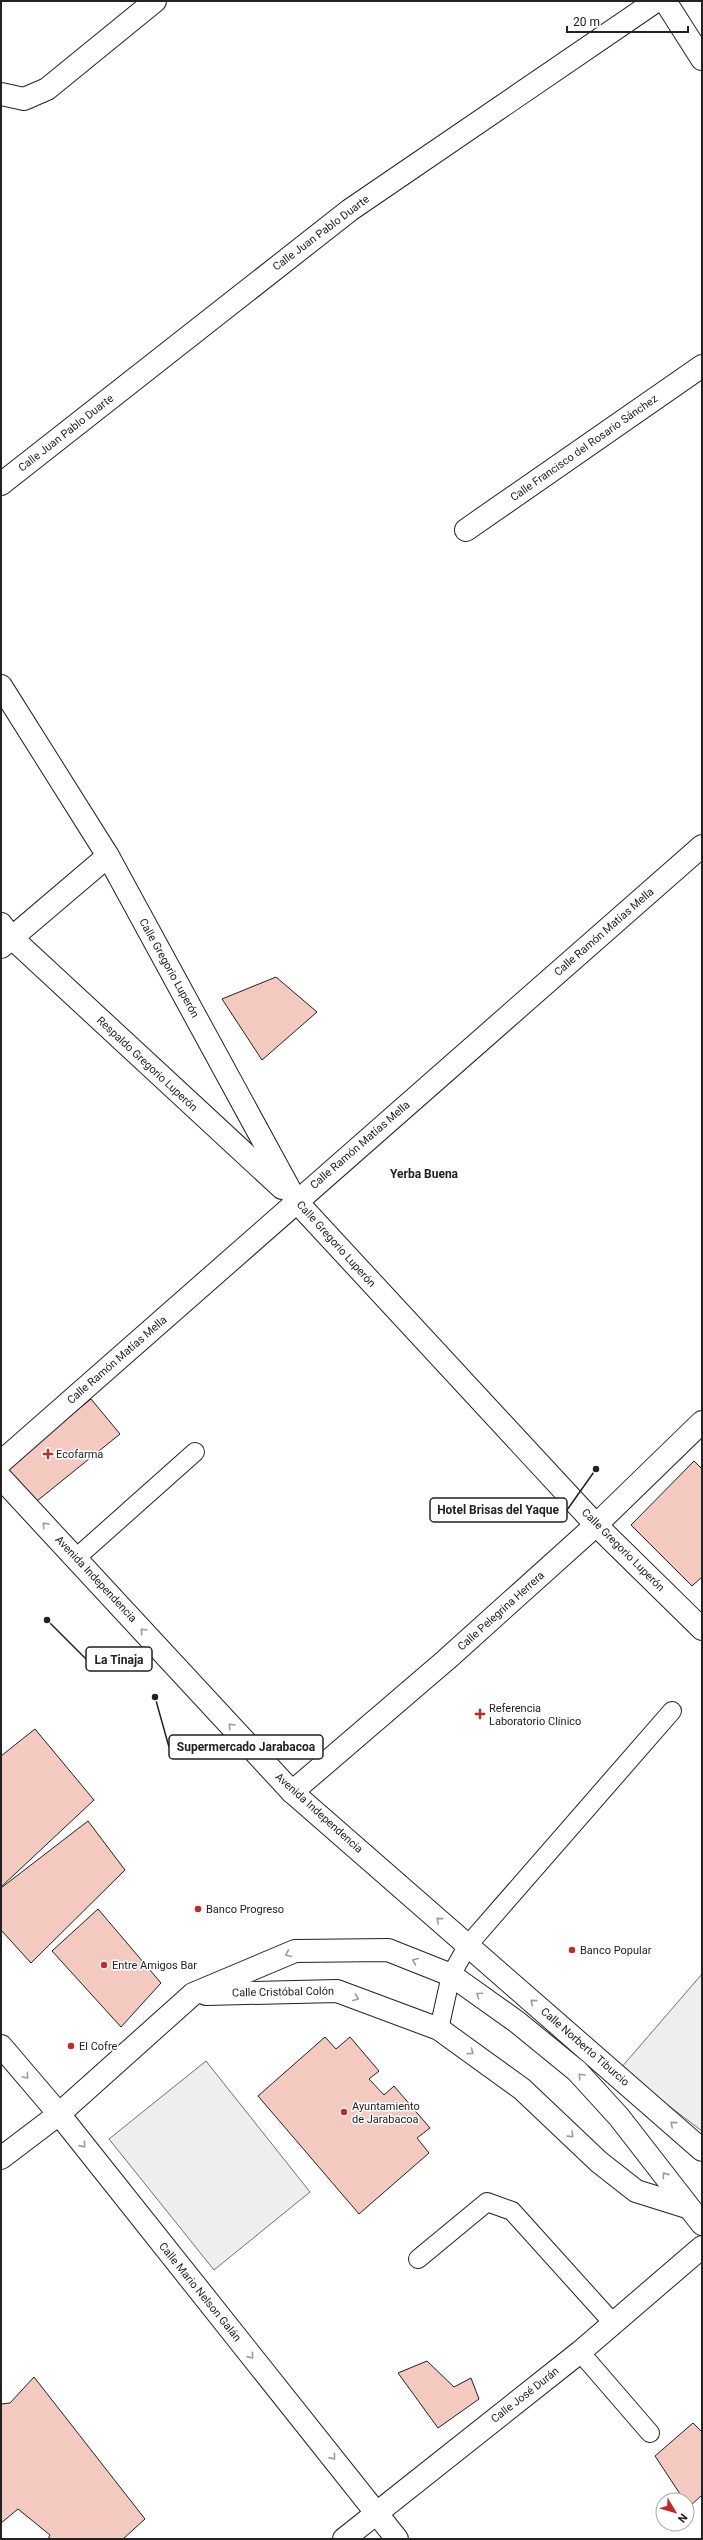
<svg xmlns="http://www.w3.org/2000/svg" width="703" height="2540" font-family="Roboto,sans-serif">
  <rect width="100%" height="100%" fill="#fff"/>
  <!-- green -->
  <g fill="#eee" stroke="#6f6f6f">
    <path d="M702 1974V2131L620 2069Z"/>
    <path d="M206 2061 310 2192 214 2270 109 2139Z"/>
  </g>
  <!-- building -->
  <g fill="#f3c9c0" stroke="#222">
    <path d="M276 977 317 1012 262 1060 222 999Z"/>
    <path d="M91 1399 120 1434 32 1505 4 1469Z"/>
    <path d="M694 1461 702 1469V1577L692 1586 631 1525Z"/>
    <path d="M35 1729 94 1800 1 1887V1756Z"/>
    <path d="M88 1821 125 1870 31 1963 1 1930V1888Z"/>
    <path d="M98 1909 161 1983 121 2027 52 1951Z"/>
    <path d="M325 2037 336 2049 350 2037 379 2071 369 2079 384 2095 394 2086 430 2128 417 2138 429 2153 359 2214 258 2096Z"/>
    <path d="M427 2361 454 2387 471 2378 479 2399 438 2428 398 2373Z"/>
    <path d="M34 2377 145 2519 123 2539H48L50 2535 18 2509 1 2523V2404L10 2403Z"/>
    <path d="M693 2423 702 2432V2495L689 2507 687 2500H684L655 2456Z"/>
  </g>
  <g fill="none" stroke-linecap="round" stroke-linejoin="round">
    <!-- lane casing -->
    <g stroke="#222" stroke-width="20">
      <g id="lane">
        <path d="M76 1558 195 1452"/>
        <path d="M439 2029 451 1975 468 1945 672 1711"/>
        <path d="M418 2259 487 2202 512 2211 613 2323"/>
        <path d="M580 2352 650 2433"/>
      </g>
    </g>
    <!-- street casing -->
    <g stroke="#222" stroke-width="24">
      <g id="street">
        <path d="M665 1 702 59"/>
        <path d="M1 94 24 99 47 89 155 1"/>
        <path d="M1 484 350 210 656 1"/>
        <path d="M466 530 702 366"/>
        <path d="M1 686 108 856 296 1201 596 1525 702 1629"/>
        <path d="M1 924 12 938 282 1188"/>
        <path d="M1 947 108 856"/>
        <path d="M1 1462 702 846"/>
        <path d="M292 1792 446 1660 596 1525 702 1422"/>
        <path d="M59 2114 397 2539"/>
        <path d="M344 2539 580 2352 702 2247"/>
      </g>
    </g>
    <!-- secondary casing -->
    <g stroke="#222" stroke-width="24">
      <g id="secondary">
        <path d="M1 1478 292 1792 702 2150"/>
        <path d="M206 1994 337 1991 439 2029 522 2089 599 2162 636 2191 687 2207"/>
        <path d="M1 2046 59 2114"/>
        <path d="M1 2158 59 2114 193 1994 295 1951 388 1950 451 1975 517 2022 577 2071 619 2117 702 2224"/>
      </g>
    </g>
    <!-- lane -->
    <use href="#lane" stroke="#fff" stroke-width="18"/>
    <!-- street -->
    <use href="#street" stroke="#fff" stroke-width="22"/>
    <!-- secondary -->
    <use href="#secondary" stroke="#fff" stroke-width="22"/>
  </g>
  <!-- one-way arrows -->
  <defs><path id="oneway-chevron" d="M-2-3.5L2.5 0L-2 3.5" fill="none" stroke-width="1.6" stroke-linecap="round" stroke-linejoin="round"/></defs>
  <g stroke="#9c9c9c">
    <use href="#oneway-chevron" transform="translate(45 1525) rotate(-133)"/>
    <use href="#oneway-chevron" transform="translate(143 1631) rotate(-133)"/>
    <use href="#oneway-chevron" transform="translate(231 1726) rotate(-133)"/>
    <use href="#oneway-chevron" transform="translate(439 1920) rotate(-139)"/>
    <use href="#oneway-chevron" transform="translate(288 1954) rotate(157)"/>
    <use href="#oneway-chevron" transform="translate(415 1961) rotate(-158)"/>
    <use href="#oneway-chevron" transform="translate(479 1995) rotate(-145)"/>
    <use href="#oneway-chevron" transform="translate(356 1998) rotate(21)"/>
    <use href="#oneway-chevron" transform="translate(533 2002) rotate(-139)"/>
    <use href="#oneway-chevron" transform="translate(471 2052) rotate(36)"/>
    <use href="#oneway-chevron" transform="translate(26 2076) rotate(50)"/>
    <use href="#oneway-chevron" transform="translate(581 2076) rotate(-133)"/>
    <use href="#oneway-chevron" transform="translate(673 2124) rotate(-139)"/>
    <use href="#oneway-chevron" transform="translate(571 2135) rotate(44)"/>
    <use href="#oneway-chevron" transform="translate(83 2145) rotate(51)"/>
    <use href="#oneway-chevron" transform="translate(665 2175) rotate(-125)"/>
    <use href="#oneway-chevron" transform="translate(251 2356) rotate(51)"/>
    <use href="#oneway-chevron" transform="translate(333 2457) rotate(51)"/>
  </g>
  <!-- markers -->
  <g fill="#c62828" stroke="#fff" stroke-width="1.5">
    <path d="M46 1448h4v4h4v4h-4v4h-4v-4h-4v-4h4z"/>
    <path d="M478 1708h4v4h4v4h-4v4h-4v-4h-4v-4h4z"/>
    <circle cx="198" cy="1909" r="4"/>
    <circle cx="572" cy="1950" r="4"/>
    <circle cx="104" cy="1965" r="4"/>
    <circle cx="71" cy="2046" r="4"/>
    <circle cx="344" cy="2112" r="4"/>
  </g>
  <g text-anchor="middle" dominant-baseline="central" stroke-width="3" stroke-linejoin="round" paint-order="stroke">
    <!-- street labels -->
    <g font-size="11" fill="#222" stroke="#fff">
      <text transform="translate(321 233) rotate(-37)">Calle Juan Pablo Duarte</text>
      <text transform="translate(66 433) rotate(-38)">Calle Juan Pablo Duarte</text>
      <text transform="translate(584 448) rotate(-35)">Calle Francisco del Rosario Sánchez</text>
      <text transform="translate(604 932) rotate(-41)">Calle Ramón Matías Mella</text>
      <text transform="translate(169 968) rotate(61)">Calle Gregorio Luperón</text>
      <text transform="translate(147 1064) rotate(43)">Respaldo Gregorio Luperón</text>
      <text transform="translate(360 1145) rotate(-41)">Calle Ramón Matías Mella</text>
      <text transform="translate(336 1244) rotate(48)">Calle Gregorio Luperón</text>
      <text transform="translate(117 1360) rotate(-41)">Calle Ramón Matías Mella</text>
      <text transform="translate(623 1550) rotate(45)">Calle Gregorio Luperón</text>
      <text transform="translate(96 1579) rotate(47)">Avenida Independencia</text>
      <text transform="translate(501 1611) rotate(-42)">Calle Pelegrina Herrera</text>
      <text transform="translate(319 1813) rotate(42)">Avenida Independencia</text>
      <text transform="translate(283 1992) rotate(-1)">Calle Cristóbal Colón</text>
      <text transform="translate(585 2047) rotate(41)">Calle Norberto Tiburcio</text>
      <text transform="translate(200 2292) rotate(51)">Calle Mario Nelson Galán</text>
      <text transform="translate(525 2395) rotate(-38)">Calle José Durán</text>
    </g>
    <!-- poi labels -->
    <g font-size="11" fill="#222" stroke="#fff" text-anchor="start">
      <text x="56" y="1454">Ecofarma</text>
      <text x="489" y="1708">Referencia<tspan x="489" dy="13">Laboratorio Clínico</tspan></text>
      <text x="206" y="1909">Banco Progreso</text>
      <text x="580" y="1950">Banco Popular</text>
      <text x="112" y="1965">Entre Amigos Bar</text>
      <text x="79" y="2046">El Cofre</text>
      <text x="352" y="2106">Ayuntamiento<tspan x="352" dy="13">de Jarabacoa</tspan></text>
    </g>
    <!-- neighbourhood labels -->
    <g font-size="12" font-weight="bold" fill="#222" stroke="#fff">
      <text x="424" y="1174">Yerba Buena</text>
    </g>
  </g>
  <!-- callouts -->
  <path fill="none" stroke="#222" stroke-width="1.5" d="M596 1469L567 1510M47 1620L86 1659M155 1697L169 1747"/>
  <g fill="#222" stroke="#fff" stroke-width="1.5">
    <circle cx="596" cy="1469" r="4"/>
    <circle cx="47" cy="1620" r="4"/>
    <circle cx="155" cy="1697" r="4"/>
  </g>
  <g fill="#fff" stroke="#222" stroke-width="1.5">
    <rect x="430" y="1498" width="137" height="24" rx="4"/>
    <rect x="86" y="1647" width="66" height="24" rx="4"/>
    <rect x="169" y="1735" width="154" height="24" rx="4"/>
  </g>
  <g font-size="12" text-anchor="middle" font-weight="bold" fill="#222">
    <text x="498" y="1514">Hotel Brisas del Yaque</text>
    <text x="119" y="1664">La Tinaja</text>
    <text x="246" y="1751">Supermercado Jarabacoa</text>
  </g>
  <!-- border -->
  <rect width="703" height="2540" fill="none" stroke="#222222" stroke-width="4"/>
  <!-- north arrow -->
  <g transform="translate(675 2512) rotate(128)"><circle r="19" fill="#ffffff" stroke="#a7a7a7"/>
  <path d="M0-3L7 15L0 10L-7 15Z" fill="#c62828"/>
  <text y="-6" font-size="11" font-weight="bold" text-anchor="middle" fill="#222222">N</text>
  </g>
  <!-- scale -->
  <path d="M567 26v6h121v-6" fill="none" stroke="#222222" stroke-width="2"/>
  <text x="573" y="26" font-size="12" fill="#222222" stroke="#ffffff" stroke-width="3" paint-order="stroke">20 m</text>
</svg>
